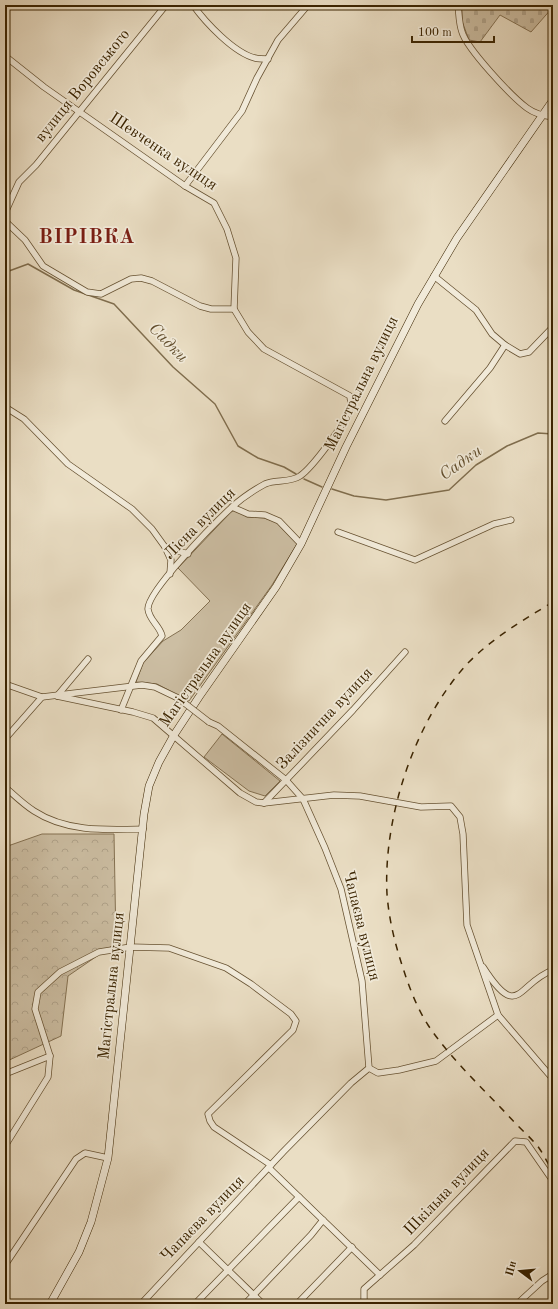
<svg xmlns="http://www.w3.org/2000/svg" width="558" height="1309" font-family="'Old Standard TT',serif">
  <defs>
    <pattern id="forest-crowns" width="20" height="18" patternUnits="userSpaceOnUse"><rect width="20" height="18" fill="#ccbea3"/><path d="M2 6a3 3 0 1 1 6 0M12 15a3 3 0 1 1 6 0" fill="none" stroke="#b0a38b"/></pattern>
    <pattern id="cemetery-stones" width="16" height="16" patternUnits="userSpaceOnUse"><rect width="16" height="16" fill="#ccbea3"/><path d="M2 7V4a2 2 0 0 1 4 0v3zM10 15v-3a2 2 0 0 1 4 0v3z" fill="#b0a38b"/></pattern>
  </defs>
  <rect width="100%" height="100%" fill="#eadec4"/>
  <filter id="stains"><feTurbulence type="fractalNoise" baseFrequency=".005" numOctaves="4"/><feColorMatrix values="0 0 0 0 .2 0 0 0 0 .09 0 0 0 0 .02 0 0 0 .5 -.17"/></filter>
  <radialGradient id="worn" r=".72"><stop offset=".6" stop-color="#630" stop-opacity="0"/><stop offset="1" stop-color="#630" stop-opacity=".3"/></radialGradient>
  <!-- grass -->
  <g fill="#ccbea3" stroke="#847152">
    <path d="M235 510 247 517 264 518 276 522 297 544 272 585 189 701 157 684 136 682 143 663 163 641 181 630 210 601 178 568 231 512Z"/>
    <path d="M222 734 280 781 265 796 249 791 204 757Z"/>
  </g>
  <!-- forest -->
  <path fill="url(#forest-crowns)" stroke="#847152" d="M42 834H114L116 943 68 976 61 1036 5 1062V847Z"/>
  <!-- cemetery -->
  <path fill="url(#cemetery-stones)" stroke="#847152" d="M462 5H553V7L531 32 500 15 480 42 469 40 462 21Z"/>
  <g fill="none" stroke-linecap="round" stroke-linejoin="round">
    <!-- stream -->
    <g stroke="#806e4e" stroke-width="1.5">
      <path d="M5 264 9 271 28 264 74 290 114 304 173 367 215 404 238 446 258 458 284 467 296 474"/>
      <path d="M304 479 322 487"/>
      <path d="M332 489 354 496 386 500 449 490 476 465 507 446 538 433 553 434"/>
    </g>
    <!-- minor casing -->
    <g stroke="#675232" stroke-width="7">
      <g id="minor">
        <path d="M193 5C205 22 234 53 255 58 259 59 264 59 268 59"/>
        <path d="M458 5C459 14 459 24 462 32 467 49 512 97 527 108 535 114 544 116 553 117"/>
        <path d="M5 56 44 87 185 186 214 203 227 229 236 258 234 309 248 332 264 349 350 396C350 398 351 402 351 405 350 418 312 468 300 476 290 483 275 479 265 484 254 490 242 498 232 507 217 521 147 591 148 609 149 620 160 626 162 636L141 661 121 710"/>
        <path d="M185 186 242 111 257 78 278 40 308 5"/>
        <path d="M5 213 19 182 36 165 166 5"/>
        <path d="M5 221 25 240 43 266 87 292 101 294 131 279 141 278 152 281 200 306 211 309H234"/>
        <path d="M434 276 476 310 492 334 505 345 520 354 529 352 553 327"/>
        <path d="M5 407 24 419 68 464 132 509 152 529 165 547"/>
        <path d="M445 421 490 368 505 345"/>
        <path d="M232 507 248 514 265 515 279 521 301 544"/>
        <path d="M338 532 415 560 494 524 511 520"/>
        <path d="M170 574 171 560 165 547 188 554"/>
        <path d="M5 684 42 697"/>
        <path d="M57 696 133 712 153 718 240 793 256 802 264 803 334 795 360 796 421 807 451 806 460 817 463 834 467 925 498 1015 553 1079"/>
        <path d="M57 696 88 659"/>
        <path d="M5 739 42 697 142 685 155 687 178 698"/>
        <path d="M5 787C14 795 23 804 34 811 66 832 105 830 143 829"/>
        <path d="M264 803 353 710 405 652"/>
        <path d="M483 967C519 1023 517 983 553 970"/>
        <path d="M369 1068 378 1073 399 1070 436 1061 498 1015"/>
        <path d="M5 1074 50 1056 35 1009 38 992 60 972 99 952 131 947 169 948 226 968 251 984 291 1014 296 1021 293 1030 208 1114 210 1121 214 1127 271 1165"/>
        <path d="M5 1146 48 1077 50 1056"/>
        <path d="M269 1168 380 1275"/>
        <path d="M199 1242 263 1304"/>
        <path d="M5 1265 76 1159 85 1153 108 1158"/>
        <path d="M141 1304 283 1152 351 1083 369 1068 362 981 341 889 325 848 303 799 294 789 286 780 218 726 209 722"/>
        <path d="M195 1304 299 1197"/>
        <path d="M245 1304 311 1235 323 1220"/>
        <path d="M297 1304 352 1247"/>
        <path d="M364 1304V1289L414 1245 515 1141 526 1142 553 1181"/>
        <path d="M517 1304 542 1281 553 1274"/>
      </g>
    </g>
    <!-- secondary casing -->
    <g stroke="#3b2401" stroke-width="8">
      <path id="secondary" d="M50 1304 79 1252 91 1222 108 1158 144 814 149 786 159 762 174 735 199 697 276 587 301 544 346 447 418 304 457 238 553 100"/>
    </g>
    <!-- minor -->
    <use href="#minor" stroke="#f1ead9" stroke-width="5.5"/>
    <!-- secondary -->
    <use href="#secondary" stroke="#f1ead9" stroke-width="7"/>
    <!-- rail -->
    <path stroke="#3b2401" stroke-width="1.5" stroke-dasharray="7 7" stroke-linecap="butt" d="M553 602C523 620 494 637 469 662 415 719 383 817 387 894 389 920 395 944 403 968 409 987 417 1008 428 1025 452 1061 486 1091 515 1123 523 1131 532 1139 539 1148 544 1155 548 1164 553 1172"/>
    <!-- minor-bridge casing -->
    <g stroke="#675232" stroke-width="7" stroke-linecap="butt">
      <path id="minor-bridge" d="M178 698 209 722"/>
    </g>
    <!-- minor-bridge -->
    <use href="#minor-bridge" stroke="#f1ead9" stroke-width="5.5"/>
  </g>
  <g text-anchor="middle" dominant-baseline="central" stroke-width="3.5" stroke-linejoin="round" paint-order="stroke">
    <!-- street labels -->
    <g font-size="16" fill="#3b2401" stroke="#f1ead9">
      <text transform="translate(83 86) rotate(-51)">вулиця Воровського</text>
      <text transform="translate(163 152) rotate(34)">Шевченка вулиця</text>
      <text transform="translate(362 384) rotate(-64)">Магістральна вулиця</text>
      <text transform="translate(200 524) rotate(-45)">Лісна вулиця</text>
      <text transform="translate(206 665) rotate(-55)">Магістральна вулиця</text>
      <text transform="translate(325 719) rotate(-47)">Залізнична вулиця</text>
      <text transform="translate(361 926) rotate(76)">Чапаєва вулиця</text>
      <text transform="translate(112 986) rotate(-84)">Магістральна вулиця</text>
      <text transform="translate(447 1192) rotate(-46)">Шкільна вулиця</text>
      <text transform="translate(203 1219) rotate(-46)">Чапаєва вулиця</text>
    </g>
    <!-- water labels -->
    <g font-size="17" font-style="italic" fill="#634f2e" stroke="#f1ead9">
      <text transform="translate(168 343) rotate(46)">Садки</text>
      <text transform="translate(461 463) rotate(-35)">Садки</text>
    </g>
    <!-- district labels -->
    <g font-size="20" font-weight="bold" letter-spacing="1" fill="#7a1f14" stroke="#f1ead9">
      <text x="87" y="238">ВІРІВКА</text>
    </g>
  </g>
  <!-- margin -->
  <rect width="558" height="1309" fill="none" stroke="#eadec4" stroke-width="20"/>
  <rect x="6" y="6" width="546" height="1297" fill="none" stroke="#3b2401" stroke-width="2"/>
  <rect x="10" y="10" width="538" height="1289" fill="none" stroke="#3b2401"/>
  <!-- north arrow -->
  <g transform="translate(520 1271) rotate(286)" stroke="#f1ead9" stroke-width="3" paint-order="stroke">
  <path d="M0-3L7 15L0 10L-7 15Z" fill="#3b2401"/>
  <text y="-6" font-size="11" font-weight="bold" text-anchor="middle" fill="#3b2401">Пн</text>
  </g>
  <!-- scale -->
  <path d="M412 36v6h82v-6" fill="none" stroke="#3b2401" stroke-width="2"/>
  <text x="418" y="36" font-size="12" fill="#3b2401" stroke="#f1ead9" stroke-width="3" paint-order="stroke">100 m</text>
  <rect width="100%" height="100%" filter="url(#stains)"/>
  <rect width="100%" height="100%" fill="url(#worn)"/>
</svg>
